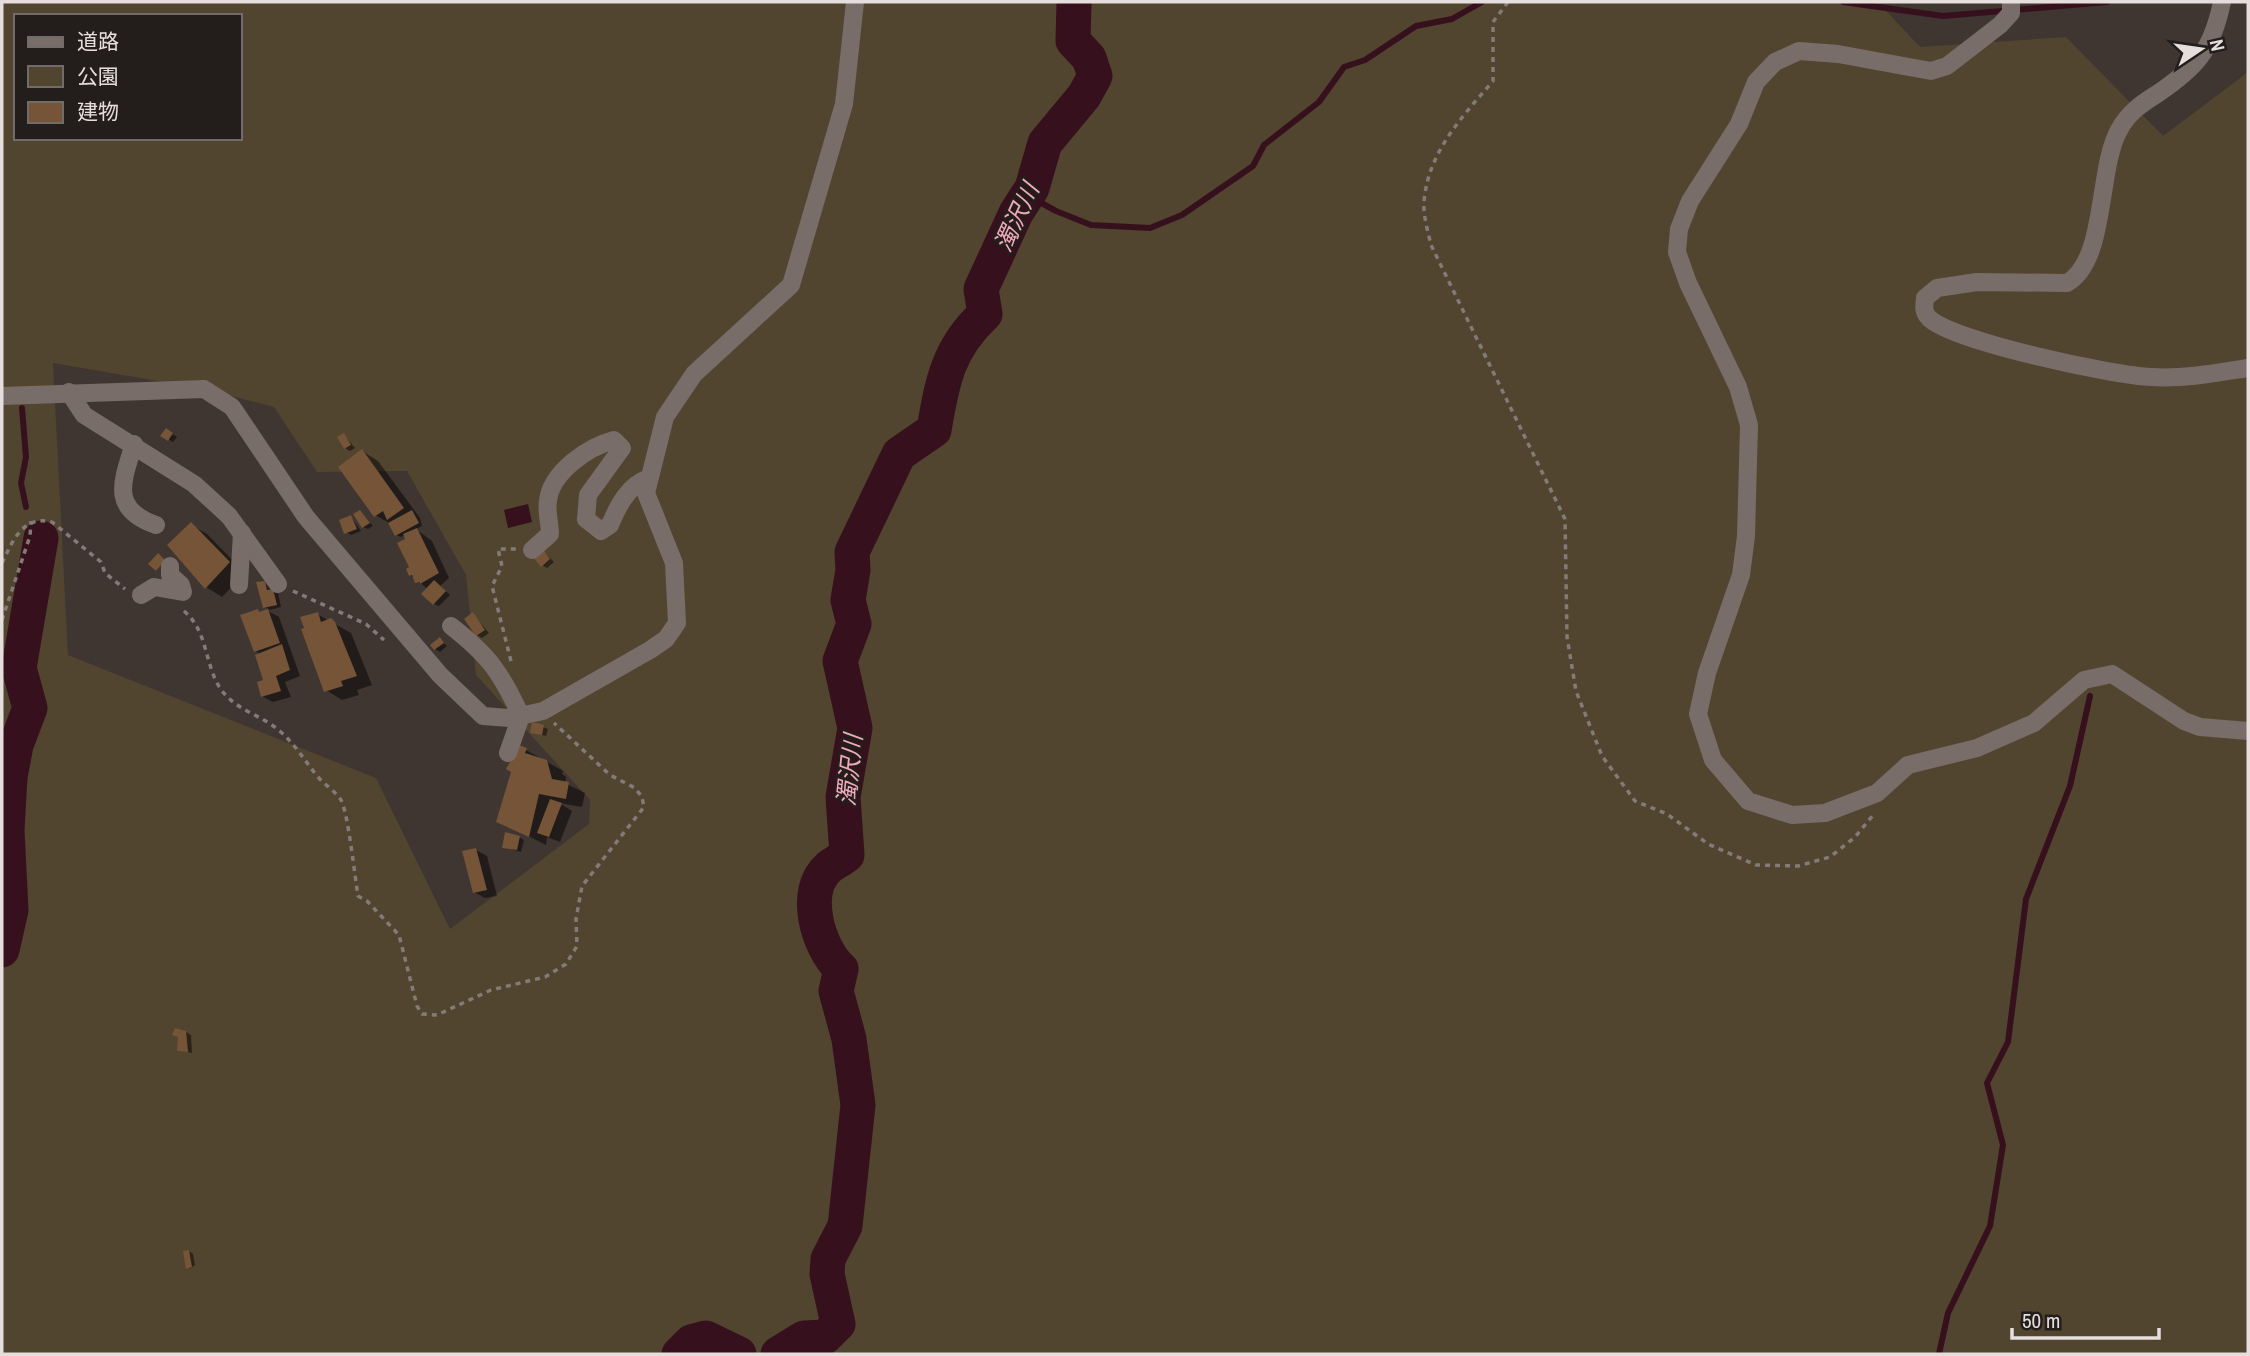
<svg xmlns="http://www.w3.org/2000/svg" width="2250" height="1356" font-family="'Archivo Narrow','Noto Sans JP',sans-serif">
  <rect width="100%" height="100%" fill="#3f3531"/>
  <!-- green -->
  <path fill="#51452f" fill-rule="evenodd" d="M2 2H1878L1920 47 2066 37 2163 136 2248 72V1354H2ZM16 16H240V138H16ZM53 363 204 389 274 407 317 472 407 471 466 575 476 675 590 800 589 824 450 929 376 778 68 655Z"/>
  <!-- water -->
  <path fill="#36111d" d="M528 504 532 522 508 528 504 510Z"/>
  <!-- shadow -->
  <g fill="#0007">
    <path d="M166 430 177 437 173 442 163 436Z"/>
    <path d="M344 435 355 448 350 451 345 448Z"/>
    <path d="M362 451 378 461 420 518 422 526 416 529 432 541 449 578 440 586 450 595 439 606 434 604 428 589 410 575 406 535 401 537 396 535 391 524 375 515Z"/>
    <path d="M360 512 373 526 368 529 363 527Z"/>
    <path d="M351 517 361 531 351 535 346 532Z"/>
    <path d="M191 525 207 534 245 573 222 597 206 587Z"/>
    <path d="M543 551 554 562 547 568 542 565Z"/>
    <path d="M265 583 271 591 278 593 281 607 270 610 265 607Z"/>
    <path d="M268 611 279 617 300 676 285 682 291 697 273 702 262 696 265 681 261 654 255 651Z"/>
    <path d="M317 614 351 633 372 685 357 690 359 695 342 700 326 690Z"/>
    <path d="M473 614 489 633 482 638 477 635Z"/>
    <path d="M440 640 447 646 440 652 435 649Z"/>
    <path d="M543 727 548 729 546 736 532 732Z"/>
    <path d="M526 750 563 771 562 774 566 777 565 783 585 793 582 807 559 803 572 811 560 842 547 837 546 845 498 821Z"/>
    <path d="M519 837 524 840 521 852 504 847Z"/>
    <path d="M476 850 487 856 497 896 485 898 474 892Z"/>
    <path d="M186 1032 191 1035 192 1053 179 1050Z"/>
    <path d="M189 1251 193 1254 195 1265 189 1269Z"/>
  </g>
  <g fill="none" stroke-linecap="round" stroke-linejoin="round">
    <!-- stream -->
    <g stroke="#36111d" stroke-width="6">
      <path d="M1843 2 1943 16 2107 2"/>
      <path d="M1027 195 1056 211 1091 225 1150 228 1182 215 1253 166 1264 145 1319 102 1344 67 1365 60 1416 26 1452 19 1482 2"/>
      <path d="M22 408 26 457 21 483 26 507"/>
      <path d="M39 535 41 538"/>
      <path d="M1939 1354 1948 1313 1990 1226 2003 1145 1987 1083 2008 1042 2026 899 2070 786 2090 696"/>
    </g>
    <!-- river -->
    <g stroke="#36111d" stroke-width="35">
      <path d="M2 950 11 910 7 830 10 777 16 745 30 708 19 668 41 538"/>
      <path d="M679 1354 691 1342 706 1338 739 1354"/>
      <path d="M778 1354 804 1338 825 1337 838 1324 827 1274 828 1259 845 1226 858 1105 849 1039 836 991 841 969C818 948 801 891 829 867 834 863 841 860 847 855L843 797 855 728 840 661 854 624 848 600 853 570 852 552 899 454 934 430C942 382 948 348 985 314L981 289 1016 213 1032 188 1045 143 1084 96 1095 76 1089 58 1073 41 1074 2"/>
    </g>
  </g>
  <!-- building -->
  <g fill="#755437">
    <path d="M166 428 173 433 168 441 160 436Z"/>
    <path d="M344 433 351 445 344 449 337 437Z"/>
    <path d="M362 449 404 508 387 520 383 511 374 517 338 467Z"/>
    <path d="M360 510 370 523 362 528 353 514Z"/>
    <path d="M412 510 419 523 395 536 388 523Z"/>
    <path d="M351 515 357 529 344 534 339 520Z"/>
    <path d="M191 522 230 562 205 589 167 545Z"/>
    <path d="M417 528 439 573 420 584V582L415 583 412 575 409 576 406 569 409 567 397 543 405 539 403 534Z"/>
    <path d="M543 549 550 559 541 567 533 557Z"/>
    <path d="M158 553 165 560 156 571 148 564Z"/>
    <path d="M434 580 446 591 433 605 421 594Z"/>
    <path d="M265 581 267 590 273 589 277 605 263 608 256 582Z"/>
    <path d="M258 609 259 612 268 609 280 643 254 652 240 615Z"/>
    <path d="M318 612 321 622 331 618 335 622 357 676 341 681 343 686 324 692 301 629 304 628 300 617Z"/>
    <path d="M473 612 485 630 476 636 464 619Z"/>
    <path d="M440 637 444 643 434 650 430 645Z"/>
    <path d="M282 644 290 670 276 676 281 691 261 697 257 682 263 680 255 655Z"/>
    <path d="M532 722 544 725 542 735 530 733Z"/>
    <path d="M519 745 527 748 525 753 547 760 552 779 569 782 566 799 539 794 529 837 496 822 511 772 506 769Z"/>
    <path d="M550 799 562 803 549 837 537 833Z"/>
    <path d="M505 832 520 836 517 850 502 848Z"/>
    <path d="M476 848 487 890 473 893 462 851Z"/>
    <path d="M175 1028 186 1031 188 1052 177 1051 178 1037 172 1035Z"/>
    <path d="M189 1250 192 1267 186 1269 183 1251Z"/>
  </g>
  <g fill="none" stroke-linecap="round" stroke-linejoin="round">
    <!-- path -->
    <g stroke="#837b78" stroke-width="3.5" stroke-dasharray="5 5" stroke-linecap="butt">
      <path d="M1508 2 1493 22V81C1462 117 1428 152 1424 202 1423 215 1428 232 1431 245L1565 519 1567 637 1576 691 1602 756 1635 801 1667 814 1708 844 1756 865 1798 866 1830 857 1855 837 1874 814"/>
      <path d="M2 563C13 540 23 515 52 522L101 562 105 573 125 589"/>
      <path d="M293 591 366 624 384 640"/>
      <path d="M184 611C208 631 204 663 220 688 234 709 258 714 276 728 294 742 304 760 318 777 325 785 336 792 341 800 348 812 355 878 358 896L367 901 399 935 417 1006 422 1014 437 1015 491 990 545 977 566 964 577 946 576 919 582 886 644 807 642 797 635 788 610 775 554 723"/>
      <path d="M2 620 30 536 31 521"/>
      <path d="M511 661 492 586 502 566 498 549H517"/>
    </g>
    <!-- minor -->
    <g stroke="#786d68" stroke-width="18">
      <path d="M2011 2V13L2000 25 1947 66 1931 71 1838 54 1799 51 1775 62 1756 82 1739 124 1690 201 1679 229 1677 252 1688 283 1738 387 1749 425 1746 536 1741 575 1707 673 1698 714 1713 760 1748 801 1792 815 1825 813 1877 793 1908 765 1977 748 2034 723 2084 680 2112 674 2184 721 2200 727 2248 731"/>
      <path d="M2222 2C2212 50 2197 67 2157 94 2141 104 2128 113 2119 130 2097 170 2107 260 2067 283L1977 282 1937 288 1925 298C1924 306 1923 312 1929 318 1951 341 2115 376 2152 377 2184 379 2216 373 2248 368"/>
      <path d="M69 392 84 415 194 484 229 516 278 584"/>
      <path d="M2 396 204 389 232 407 306 517 440 675 483 716 510 718 543 711 650 650 666 639 677 623 674 563 646 493 665 417 694 374 791 285 844 104 855 2"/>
      <path d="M134 444C122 482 110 509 156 525"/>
      <path d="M532 550 550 534C550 524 546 511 548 501 551 472 588 447 614 440L622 448 588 495 586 519 601 531 610 525C618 506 628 485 649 478"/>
      <path d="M239 585 242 533"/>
      <path d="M141 595 154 587 183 592 181 585 170 575V566"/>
      <path d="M451 626C489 656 500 671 521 716L508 753"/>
    </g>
  </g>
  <g text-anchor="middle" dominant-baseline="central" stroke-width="5" stroke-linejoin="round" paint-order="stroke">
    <!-- water labels -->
    <g font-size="24" font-style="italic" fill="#f2a8bb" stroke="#231e1c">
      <text transform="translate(1016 217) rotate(-65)">濁沢川</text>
      <text transform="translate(849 770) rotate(-84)">濁沢川</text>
    </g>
  </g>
  <!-- border -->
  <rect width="2250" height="1356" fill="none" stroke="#e5dedc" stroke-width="7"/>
  <!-- legend -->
  <rect x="14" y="14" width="228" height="126" fill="#231e1c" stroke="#716b69" stroke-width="2"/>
  <rect x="28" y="37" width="35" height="10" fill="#786d68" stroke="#716b69" stroke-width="2"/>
  <text x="77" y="49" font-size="21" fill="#e5dedc">道路</text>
  <rect x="28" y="66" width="35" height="21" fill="#51452f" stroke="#716b69" stroke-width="2"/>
  <text x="77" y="84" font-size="21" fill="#e5dedc">公園</text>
  <rect x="28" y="102" width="35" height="21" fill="#755437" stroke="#716b69" stroke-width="2"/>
  <text x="77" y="119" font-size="21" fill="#e5dedc">建物</text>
  <!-- north arrow -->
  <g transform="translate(2201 49) rotate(77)" stroke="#231e1c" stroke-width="5" paint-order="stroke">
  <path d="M0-5L12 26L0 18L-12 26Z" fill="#e5dedc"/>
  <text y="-10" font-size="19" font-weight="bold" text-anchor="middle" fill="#e5dedc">N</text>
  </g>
  <!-- scale -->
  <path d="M2012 1328v10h147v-10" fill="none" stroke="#e5dedc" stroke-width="3.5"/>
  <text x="2022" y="1328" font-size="21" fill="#e5dedc" stroke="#231e1c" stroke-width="5" paint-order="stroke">50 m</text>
</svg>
